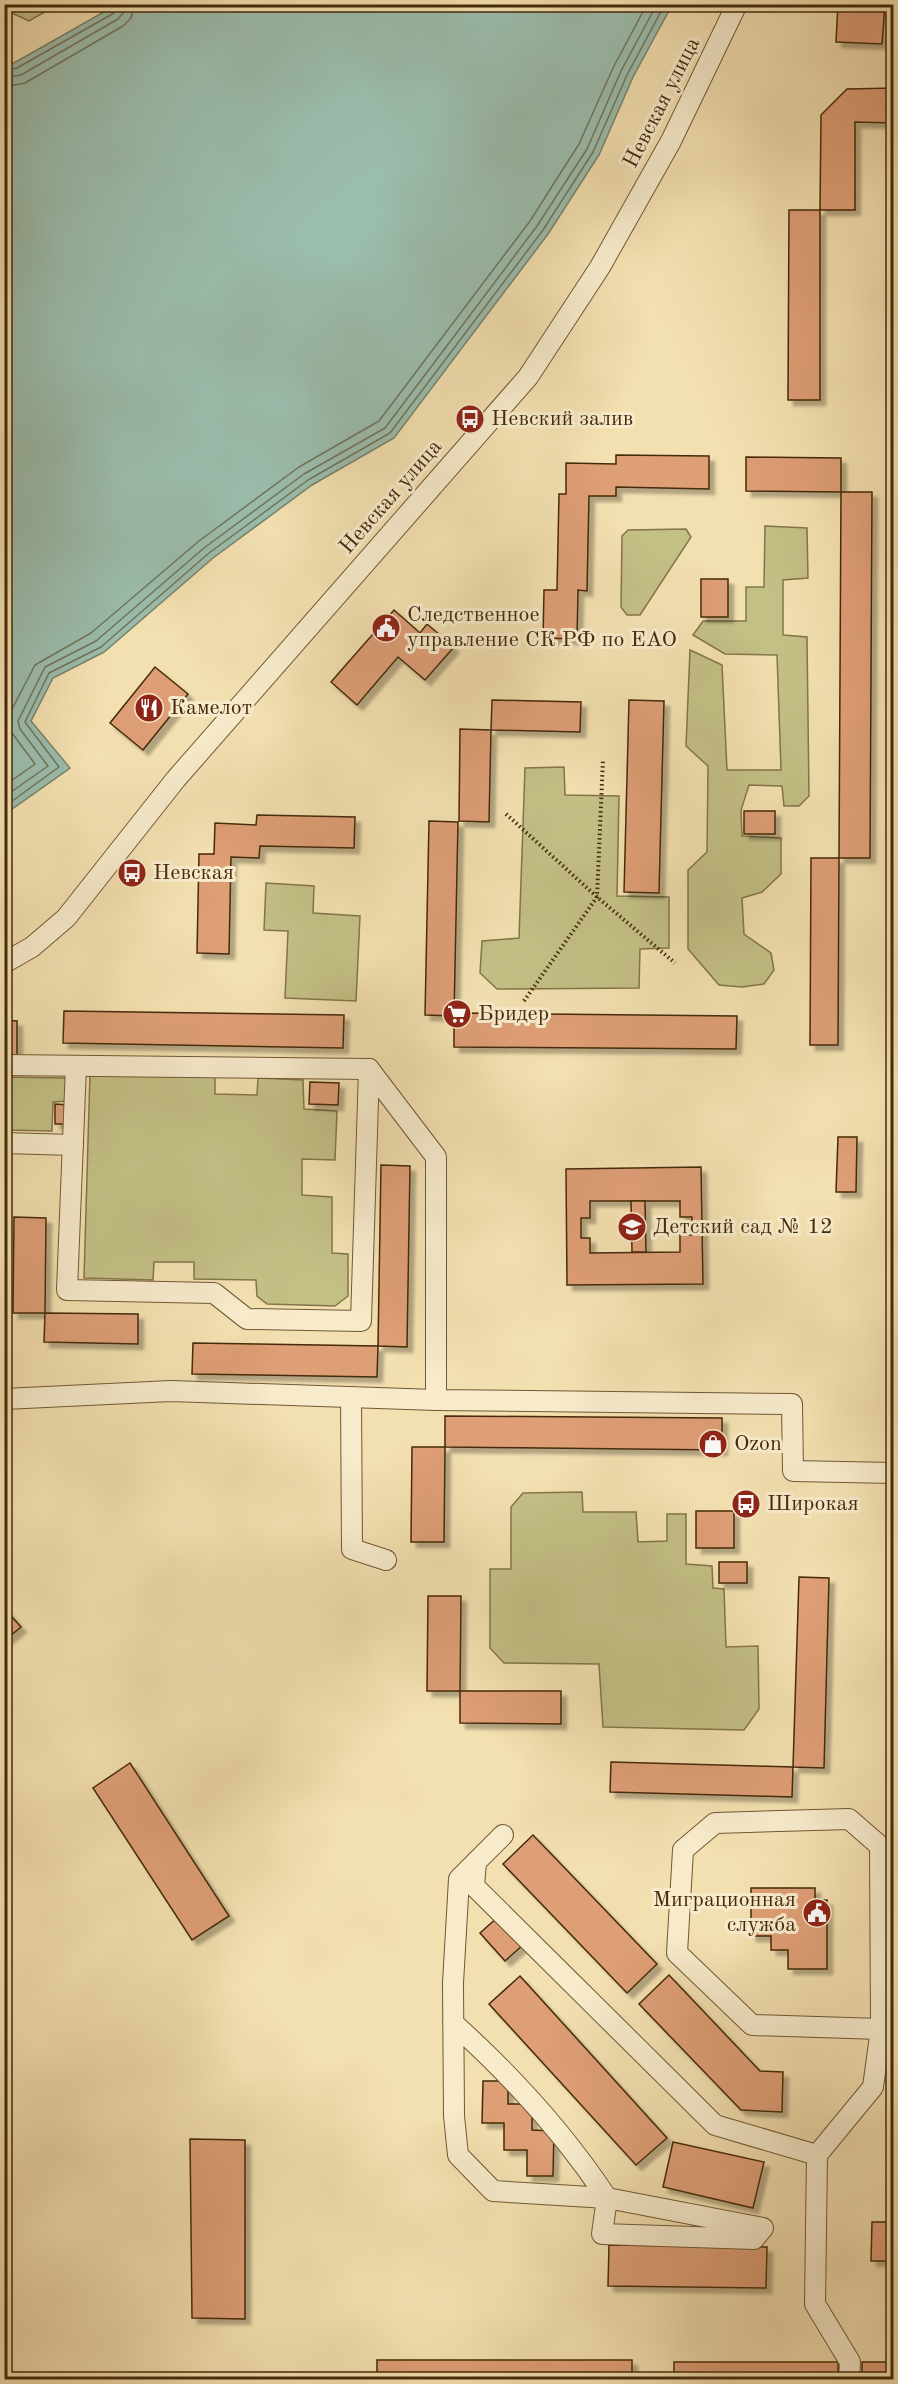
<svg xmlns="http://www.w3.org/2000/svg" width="898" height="2384" font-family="'Old Standard TT',serif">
  <defs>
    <filter id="shadow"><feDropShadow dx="5.5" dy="5.5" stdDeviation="1.5" flood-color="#0004"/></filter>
  </defs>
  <rect width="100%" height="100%" fill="#f3e0b0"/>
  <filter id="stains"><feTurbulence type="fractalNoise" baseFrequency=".00333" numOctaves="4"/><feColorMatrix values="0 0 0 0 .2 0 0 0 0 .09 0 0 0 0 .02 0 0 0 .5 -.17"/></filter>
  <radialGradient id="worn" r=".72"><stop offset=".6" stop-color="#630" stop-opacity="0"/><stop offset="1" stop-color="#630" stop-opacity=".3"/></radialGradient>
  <!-- green -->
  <g fill="#c3c086" stroke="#847548" stroke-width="1.5">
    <path d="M5 4H57V5L29 21 5 10Z"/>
    <path d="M765 526 807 528 808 578 783 580V635L807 637 809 796 799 806H784L782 786 749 785 741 810 742 836 781 838V874L762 892 742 898 744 934 771 953 774 970 764 984 742 987 719 985 688 949V870L707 852 708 766 686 746 690 650 722 665 727 770H781L777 655 725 654 693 635 703 621H746V587H764Z"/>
    <path d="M686 529 691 537 640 615H627L621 607 622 536 628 530Z"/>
    <path d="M564 767 565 795 619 796 617 896 669 897V948L640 949 639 988 497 989 480 973 482 941 519 938 525 768Z"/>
    <path d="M266 883 314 886 313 913 360 916 356 1001 285 998 288 931 264 930Z"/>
    <path d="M90 1074 215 1077V1094L257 1095 258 1078 303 1080 304 1109 337 1111 335 1160 302 1159V1195L332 1197V1253L348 1254V1296L335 1306 267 1304 257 1296 256 1280 194 1279V1262H154L153 1280 84 1278Z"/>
    <path d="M5 1077 64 1078 68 1081V1101L53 1102 52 1131 5 1130Z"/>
    <path d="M582 1492 583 1512H636L638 1542 667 1541V1514H686V1564L712 1566 713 1588 724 1589 726 1647 758 1646 759 1709 744 1730 603 1727 599 1664 504 1663 490 1648V1569H511V1507L523 1493Z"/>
  </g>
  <!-- water -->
  <path fill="#9bbdad" stroke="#78826b" stroke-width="1.5" d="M116 5H672L633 77 599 155 548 234 394 438 312 485 213 558 104 652 53 678 31 721 70 768 5 814V65L14 63Z"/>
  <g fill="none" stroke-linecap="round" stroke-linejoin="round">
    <!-- shore -->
    <g stroke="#70745b" stroke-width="1.5">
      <path d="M4 71 17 68 114 13 118 4"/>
      <path d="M4 78 21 75 118 19 124 12 125 4"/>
      <path d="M4 87 25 83 123 26 131 18 134 4"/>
      <path d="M4 786 35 764 12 733 9 722 11 711 35 665 91 633 199 541 299 467 379 421 530 221 579 144 613 68 647 4"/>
      <path d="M4 797 48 766 20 729 18 721 45 667 96 641 204 548 304 474 385 428 537 226 587 149 621 71 657 4"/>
      <path d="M4 807 59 767 25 722 49 673 101 647 209 553 308 480 390 433 543 230 593 152 627 75 665 4"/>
    </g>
  </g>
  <!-- building -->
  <g fill="#de9e76" stroke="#442a09" stroke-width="1.5" fill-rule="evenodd" filter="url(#shadow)">
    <path d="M838 4H885L882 44 836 42Z"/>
    <path d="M894 88V123L855 122V210H820L821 115 847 89Z"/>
    <path d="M789 210H820V400H788Z"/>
    <path d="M616 455 709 456V489L616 487V496H589L587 591 578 590 577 639 543 638 544 590H557L559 494H566V463L616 464Z"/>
    <path d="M746 457 841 458V492L746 491Z"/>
    <path d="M841 492H872L870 858H839Z"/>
    <rect x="701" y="579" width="27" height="38"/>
    <path d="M394 610 420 633 427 624 454 647 425 680 398 657 357 705 331 682Z"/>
    <path d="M155 667 188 694 143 750 110 723Z"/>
    <path d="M492 700 581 702 580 732 491 730Z"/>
    <path d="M629 700 664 701 659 893 624 892Z"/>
    <path d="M460 729 491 730 489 822 459 821Z"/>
    <rect x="744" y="811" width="31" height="23"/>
    <path d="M257 815 355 817 354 848 260 846 259 858 231 857 229 954 197 953 199 854H214L215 823 256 825Z"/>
    <path d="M429 821 458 822 454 1016 425 1015Z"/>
    <path d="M811 858H839L838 1045H810Z"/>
    <path d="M64 1011 344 1015 343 1048 63 1043Z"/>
    <path d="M454 1013 737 1016 736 1049 454 1047Z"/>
    <path d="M4 1020 17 1021V1059H4Z"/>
    <path d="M310 1082 339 1083 338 1105 309 1104Z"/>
    <path d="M55 1104 68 1105V1124H55Z"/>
    <path d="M838 1137H857L856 1192H836Z"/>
    <path d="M381 1165 410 1166 407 1347 378 1346Z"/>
    <path d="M701 1167 703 1284 567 1285 566 1169ZM590 1201H680V1217H692V1235H680V1252L590 1253V1238H581V1218H590Z"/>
    <path d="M631 1201H645L646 1252H632Z"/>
    <path d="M14 1217 46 1218 45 1313H13Z"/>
    <path d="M45 1313 138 1314V1344L44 1342Z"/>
    <path d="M193 1343 378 1346 377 1377 192 1374Z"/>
    <path d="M445 1416 722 1418V1450L445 1447Z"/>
    <path d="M412 1447H445L444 1542H411Z"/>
    <rect x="696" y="1511" width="38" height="37"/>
    <rect x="888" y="1524" width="6" height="46"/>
    <rect x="719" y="1562" width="28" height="21"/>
    <path d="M799 1577 829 1578 824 1768 793 1767Z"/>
    <rect x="888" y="1588" width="6" height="46"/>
    <path d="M428 1596H461L460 1691H427Z"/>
    <path d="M4 1608 21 1627 4 1641Z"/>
    <rect x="888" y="1653" width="6" height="29"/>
    <path d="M460 1691H561V1724L460 1723Z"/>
    <path d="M611 1762 793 1767 792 1797 610 1792Z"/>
    <path d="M130 1763 229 1916 192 1940 93 1788Z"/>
    <path d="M533 1835 657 1964 627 1993 503 1864Z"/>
    <path d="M751 1888H815V1900H827V1969H788V1950H771V1936H751Z"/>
    <path d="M499 1916 524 1944 505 1961 480 1933Z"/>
    <path d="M669 1975 760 2071 783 2072 782 2112 741 2110 639 2004Z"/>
    <path d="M520 1976 667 2138 636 2165 489 2004Z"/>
    <path d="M483 2081H508V2104H532V2130L554 2131 553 2176H527V2150H504V2123H482Z"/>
    <path d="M190 2139 245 2140V2319L192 2318Z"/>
    <path d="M673 2142 764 2162 753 2208 663 2187Z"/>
    <path d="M872 2222H894V2261H871Z"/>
    <path d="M609 2245 767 2247 766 2288 608 2286Z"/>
    <rect x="377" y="2360" width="255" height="20"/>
    <rect x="674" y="2362" width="164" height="18"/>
    <rect x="862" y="2362" width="32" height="18"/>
  </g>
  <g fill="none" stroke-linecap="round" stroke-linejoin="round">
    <!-- minor casing -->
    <g stroke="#705833" stroke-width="22">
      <g id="minor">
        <path d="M4 963 32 947 66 918 176 779 528 377 600 267 671 141 737 4"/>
        <path d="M4 1065 369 1069"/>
        <path d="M76 1066 67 1290 214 1293 247 1319 361 1321 369 1069"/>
        <path d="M369 1069 436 1157V1400"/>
        <path d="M4 1143 73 1145"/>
        <path d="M351 1397 352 1549 386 1560"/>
        <path d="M4 1399 171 1391 436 1400 792 1404 793 1471 894 1473"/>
        <path d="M503 1835 476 1862 474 1886 715 2125 817 2155"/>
        <path d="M453 2023C511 2075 564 2133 607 2198L493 2191 458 2155 454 2116 453 1983 459 1879 476 1862"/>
        <path d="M607 2198 763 2228 754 2239 602 2234Z"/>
        <path d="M849 2380 850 2362 815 2304 817 2155 873 2087 881 2029 880 1846 849 1819 715 1823 683 1850 677 1953 752 2025 881 2029H894"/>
      </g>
    </g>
    <!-- path -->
    <g stroke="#442a09" stroke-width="4" stroke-dasharray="1.5 3" stroke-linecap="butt">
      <path d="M506 814 597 897 675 963"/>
      <path d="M524 1001 597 897 603 760"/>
    </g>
    <!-- minor -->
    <use href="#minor" stroke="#f7ebcc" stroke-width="20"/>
  </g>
  <!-- icons -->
  <defs>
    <g id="bus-disc" transform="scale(1.5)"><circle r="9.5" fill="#8f2418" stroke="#f7ebcc"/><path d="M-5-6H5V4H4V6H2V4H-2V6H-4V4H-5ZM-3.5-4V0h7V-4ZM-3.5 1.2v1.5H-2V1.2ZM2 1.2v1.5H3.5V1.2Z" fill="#fff"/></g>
    <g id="civic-disc" transform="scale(1.5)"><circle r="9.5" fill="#8f2418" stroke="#f7ebcc"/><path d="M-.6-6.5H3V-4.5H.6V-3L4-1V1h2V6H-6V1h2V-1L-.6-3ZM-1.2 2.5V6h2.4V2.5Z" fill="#fff"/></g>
    <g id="restaurant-disc" transform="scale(1.5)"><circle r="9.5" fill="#8f2418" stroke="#f7ebcc"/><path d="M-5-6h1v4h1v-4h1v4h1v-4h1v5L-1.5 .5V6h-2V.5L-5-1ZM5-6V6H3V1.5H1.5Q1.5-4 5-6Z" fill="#fff"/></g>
    <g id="supermarket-disc" transform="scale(1.5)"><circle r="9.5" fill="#8f2418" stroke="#f7ebcc"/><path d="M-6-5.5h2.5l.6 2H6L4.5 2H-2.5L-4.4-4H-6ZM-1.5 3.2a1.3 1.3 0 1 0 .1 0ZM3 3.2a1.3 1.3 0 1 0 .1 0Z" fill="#fff"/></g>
    <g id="school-disc" transform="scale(1.5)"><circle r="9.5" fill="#8f2418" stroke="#f7ebcc"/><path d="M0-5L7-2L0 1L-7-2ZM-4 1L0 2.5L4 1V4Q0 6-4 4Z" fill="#fff"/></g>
    <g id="shop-disc" transform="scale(1.5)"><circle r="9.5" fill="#8f2418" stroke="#f7ebcc"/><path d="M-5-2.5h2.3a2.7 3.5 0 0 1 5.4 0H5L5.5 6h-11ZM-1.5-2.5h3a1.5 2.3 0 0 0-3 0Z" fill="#fff"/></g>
  </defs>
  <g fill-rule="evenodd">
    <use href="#bus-disc" x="470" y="419"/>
    <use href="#civic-disc" x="386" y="628"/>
    <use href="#restaurant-disc" x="149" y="708"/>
    <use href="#bus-disc" x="132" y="873"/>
    <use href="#supermarket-disc" x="457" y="1014"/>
    <use href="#school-disc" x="632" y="1227"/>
    <use href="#shop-disc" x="713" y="1444"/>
    <use href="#bus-disc" x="746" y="1504"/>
    <use href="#civic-disc" x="817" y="1913"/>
  </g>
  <g text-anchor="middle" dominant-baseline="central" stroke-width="6" stroke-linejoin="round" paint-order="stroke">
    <!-- street labels -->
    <g font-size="22" fill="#442a09" stroke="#f7ebcc">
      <text transform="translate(662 103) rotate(-63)">Невская улица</text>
      <text transform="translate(391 497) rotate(-49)">Невская улица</text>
    </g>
    <!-- poi labels -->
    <g font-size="22" fill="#442a09" stroke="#f7ebcc" text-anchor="start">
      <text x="491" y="419">Невский залив</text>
      <text x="407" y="615">Следственное<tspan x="407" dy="25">управление СК РФ по ЕАО</tspan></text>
      <text x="170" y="708">Камелот</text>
      <text x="153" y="873">Невская</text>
      <text x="478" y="1014">Бридер</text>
      <text x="653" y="1227">Детский сад № 12</text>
      <text x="734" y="1444">Ozon</text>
      <text x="767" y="1504">Широкая</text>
      <text x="796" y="1900" text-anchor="end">Миграционная<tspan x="796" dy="25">служба</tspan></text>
    </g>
  </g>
  <!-- margin -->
  <rect width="898" height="2384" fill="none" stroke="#f3e0b0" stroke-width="24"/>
  <rect x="6" y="6" width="886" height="2372" fill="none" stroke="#442a09" stroke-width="3"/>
  <rect x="12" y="12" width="874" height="2360" fill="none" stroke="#442a09" stroke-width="1.5"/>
  <rect width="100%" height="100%" filter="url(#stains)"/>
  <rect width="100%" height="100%" fill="url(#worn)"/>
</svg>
